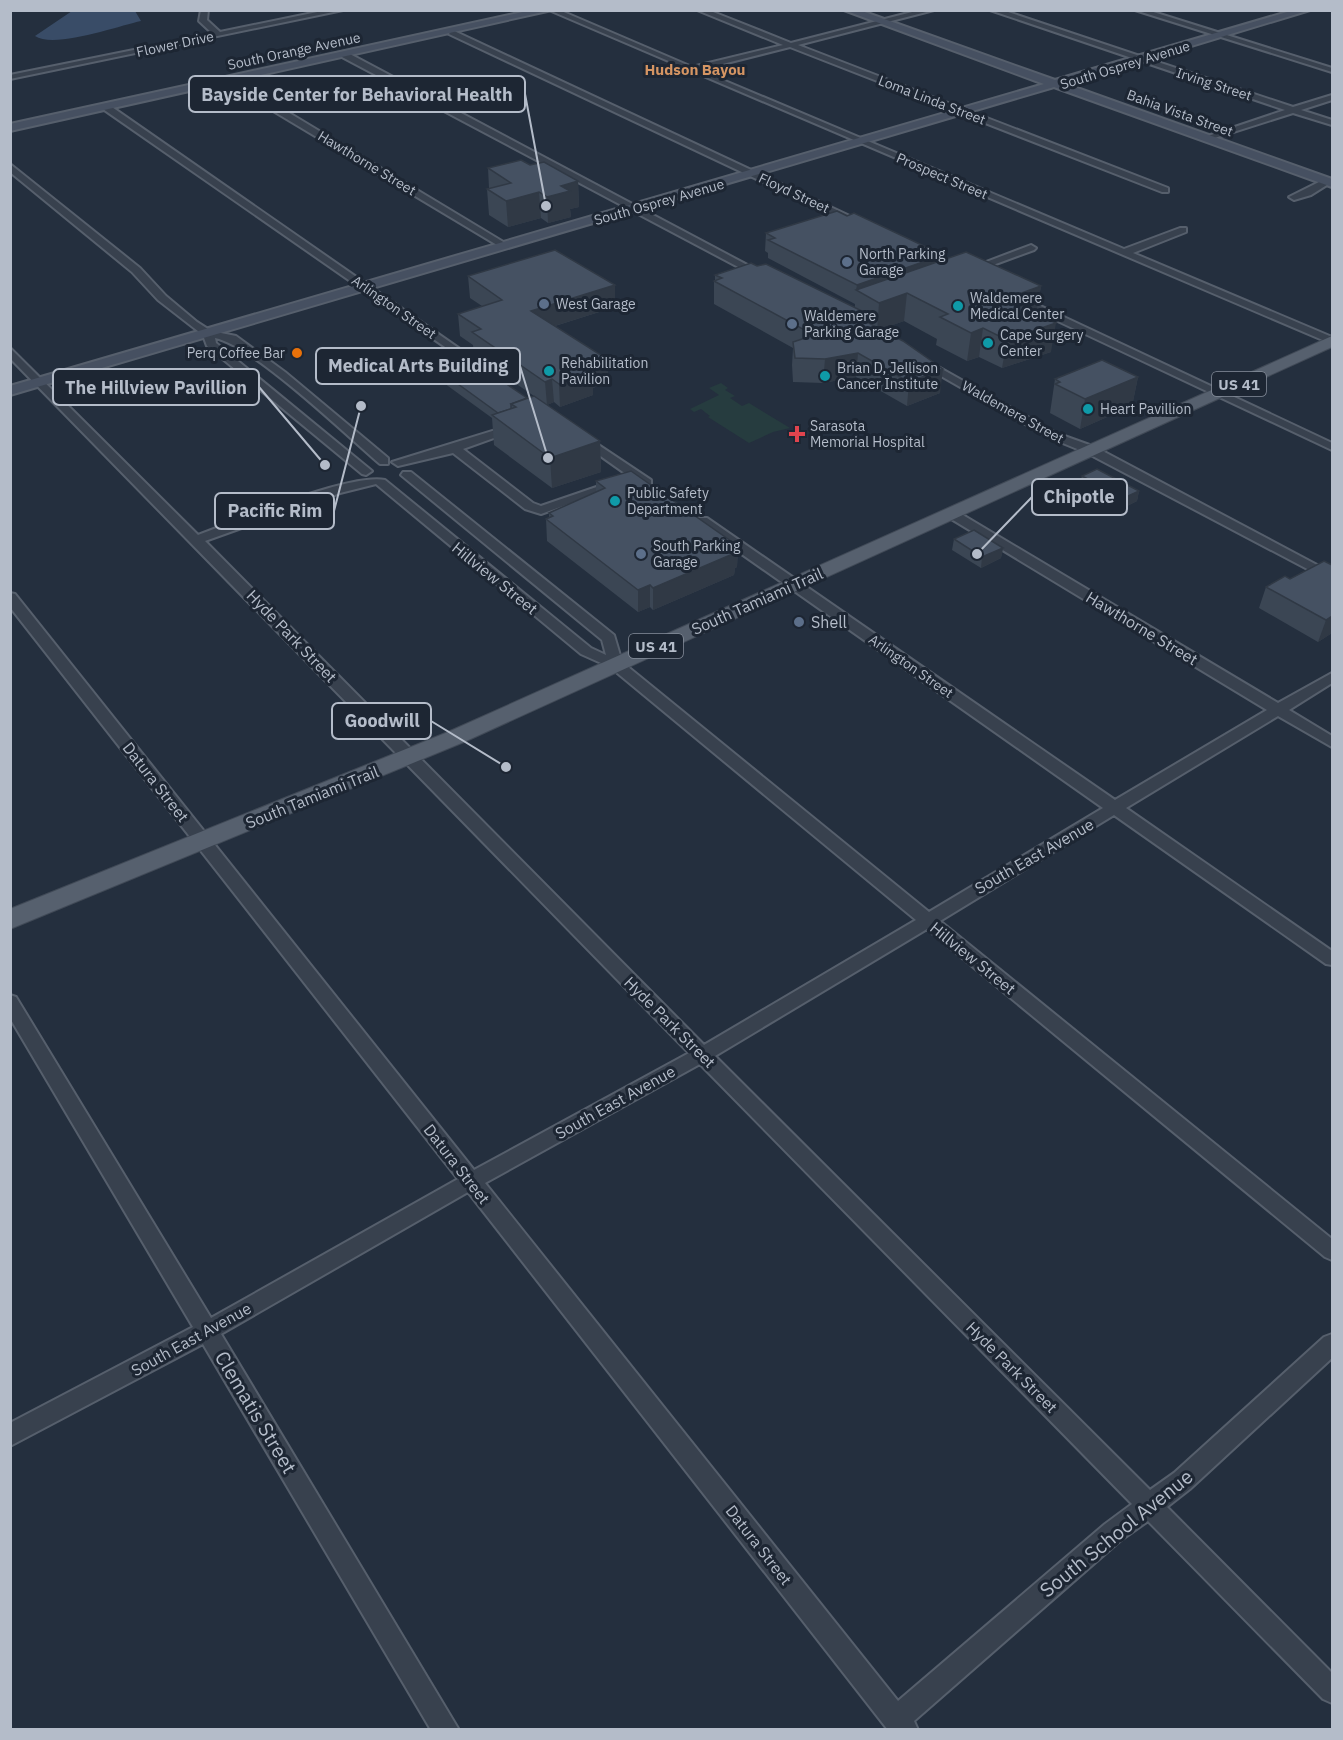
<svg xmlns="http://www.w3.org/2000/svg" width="1343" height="1740" font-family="'IBM Plex Sans',sans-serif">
  <rect width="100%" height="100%" fill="#242f3e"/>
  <!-- green -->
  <path fill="#263c3f" d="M721 383 728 388 725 390 735 396 730 398 742 406 749 403 790 428 773 432 749 443 708 417 710 416 701 409 694 412 690 409 719 395 709 388Z"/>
  <!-- water -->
  <path fill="#394c67" d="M72 11H135L141 21C118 26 54 49 35 36Z"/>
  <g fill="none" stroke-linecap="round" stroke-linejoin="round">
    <!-- street casing -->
    <g stroke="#565f6c" stroke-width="4">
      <g id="street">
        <path d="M201 10H208L207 20 220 32 327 10H343L10 79V75L213 34 199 21Z"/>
        <path d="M549 10H559L692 67 783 45 697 10H708L791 43 920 10H934L798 45 1168 188V192H1162L790 47 699 70 1124 249 1180 228H1186V232L1133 253 1332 337V344Z"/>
        <path d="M990 10H1002L1293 107 1332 95V100L1301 110 1332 120V125L1293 113 1205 141V137L1285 110Z"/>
        <path d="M1135 10H1147L1332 68V72Z"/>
        <path d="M452 30 856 219 858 221 850 223 449 34Z"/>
        <path d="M342 53H348L768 276 759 278 342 57Z"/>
        <path d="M225 78H231L510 246 502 248 225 82Z"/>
        <path d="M103 105H109L480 363 471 365 103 109Z"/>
        <path d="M10 164 140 268 166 296 197 322 211 331 236 336 285 372 388 458V464H380C345 434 254 346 215 338L216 343 372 471 366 475 362 474 207 346 203 335 158 300 132 272 10 172Z"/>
        <path d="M1327 178 1331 181 1330 183 1311 195 1294 200 1289 197Z"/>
        <path d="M1031 245 1036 248 1034 250 974 272 965 270Z"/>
        <path d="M1017 295 1332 443V450L1013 300 1012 298Z"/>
        <path d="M10 348 198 535C238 520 350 473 385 480L591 648 606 655 602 640 401 475 403 472H411L614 635 622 662 929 912 1103 808 699 524V518H707L1115 800 1267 710 948 517V511H956L1278 703 1332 673V683L1289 710 1332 736V747L1278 716 1126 808 1332 951V965L1326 964 1114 815 940 921 1332 1239V1260L1325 1257 927 929 715 1056 1150 1490 1174 1473 1324 1337 1332 1334V1358L1190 1489 1167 1507 1332 1673V1703L1323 1699 1148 1521 1121 1540 914 1721 918 1730H888L468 1192 221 1334 459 1730H431L203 1344 10 1446V1423L193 1327 10 1018V995L16 997 211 1318 458 1179 10 607V593L15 594 474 1170 689 1053 10 358ZM376 484 581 654 610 667 916 920 704 1045 205 541 340 493ZM700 1064 1132 1504 1105 1524 898 1701 485 1183Z"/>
        <path d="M924 359 1056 433 1095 447 1332 573V582L1087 453 1048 437 920 364 919 362Z"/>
        <path d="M515 424 521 427 519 429 463 449 533 503 541 506 617 480 623 484 541 514 525 509 453 453 398 466 392 462Z"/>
        <path d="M582 434 651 480V486H643L578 440 576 438Z"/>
      </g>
    </g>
    <!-- secondary casing -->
    <g stroke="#565f6c" stroke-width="4">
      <g id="secondary">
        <path d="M532 10H552L10 131V124Z"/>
        <path d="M844 10H859L1055 80 1294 10H1310L1066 84 1332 179V187L1054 87 10 395V386L1044 84Z"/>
      </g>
    </g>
    <!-- primary casing -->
    <g stroke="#414a57" stroke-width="2">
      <path id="primary" d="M1332 336V347L464 742 10 929V909L448 732Z"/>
    </g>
    <!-- street -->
    <use href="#street" fill="#38414e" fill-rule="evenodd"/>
    <!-- secondary -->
    <use href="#secondary" fill="#465061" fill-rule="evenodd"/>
    <!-- primary -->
    <use href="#primary" fill="#56606e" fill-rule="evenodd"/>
  </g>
  <!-- wall -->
  <g fill="#3b4654">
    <path d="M530 165 578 181 579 207 570 209 571 217 548 223 541 218 508 227 489 215 487 189 489 188 488 168Z"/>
    <path d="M847 216 943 255V260L1041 286 1036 314 1051 352 1002 368 979 357 967 361 936 345 937 339 904 321 881 329 940 393 907 406 856 377 823 383 793 382 792 365 793 348 714 304V281L715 280V275L757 266 855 307V304L768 258V253L765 251 766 233Z"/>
    <path d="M468 276 615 285V307L555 326 607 359 608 382 593 388V395L560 407 554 402 547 405 600 441 601 472 552 488 494 445 492 418 426 370 425 360 527 398 534 396 474 355 473 345 460 336 458 314 482 306 470 298Z"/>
    <path d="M1138 377 1132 406 1080 429 1050 413 1055 379Z"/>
    <path d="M1082 476 1139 491 1137 501 1121 509 1079 486Z"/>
    <path d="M596 481 738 546 737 567 735 568 734 575 653 610 650 607 638 612 547 541 546 519 549 518V513L596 492Z"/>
    <path d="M954 539 1003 548 1001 558 981 568 952 550Z"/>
    <path d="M1332 565V633L1318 642 1259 608 1266 587Z"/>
  </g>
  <!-- shaded-wall -->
  <g fill="#303945">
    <path d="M578 181 579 207 570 209 571 217 548 223 547 197 561 186Z"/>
    <path d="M539 192 541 218 508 227 506 201Z"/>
    <path d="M943 255 941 274 856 290 857 285Z"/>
    <path d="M615 285V307L532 333 531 311Z"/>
    <path d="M1041 286 1036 314 1005 299Z"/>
    <path d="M907 293 904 321 877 331 879 303Z"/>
    <path d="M866 313 865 318 868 317 866 340 859 342 862 314Z"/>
    <path d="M1056 323 1051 352 1002 368 1007 340Z"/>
    <path d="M983 328 979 357 967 361 971 333Z"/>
    <path d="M858 353 856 377 823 383 825 359Z"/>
    <path d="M607 359 608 382 593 388V395L560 407 559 384 585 367Z"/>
    <path d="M943 369 940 393 907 406 909 382Z"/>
    <path d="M1138 377 1132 406 1080 429 1085 399Z"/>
    <path d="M552 379 554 402 547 405 545 382Z"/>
    <path d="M600 441 601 472 552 488 550 458Z"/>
    <path d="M1139 491 1137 501 1121 509 1124 498Z"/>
    <path d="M738 546 737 567 735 568 734 575 653 610V588Z"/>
    <path d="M1003 548 1001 558 981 568 982 557Z"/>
    <path d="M650 585V607L638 612V590Z"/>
    <path d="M1332 616V633L1318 642 1326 620Z"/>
  </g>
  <!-- building -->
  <g fill="#455162" stroke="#303945" stroke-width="1.5">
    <path d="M521 160 530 165 544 162 578 181 561 186 570 191 547 197 539 192 506 201 487 189 511 183 488 168Z"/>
    <path d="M837 211 847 216 854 213 943 255 857 285 768 240 775 238 766 233Z"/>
    <path d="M555 250 615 285 531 311 607 359 585 367 592 372 559 384 552 379 545 382 472 332 481 329 458 314 502 300 468 276Z"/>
    <path d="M966 252 1041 286 1005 299 1056 323 1007 340 983 328 971 333 940 317 948 314 907 293 879 303 856 290Z"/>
    <path d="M751 263 757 266 766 264 866 313 862 314 868 317 861 319 903 341 943 369 909 382 858 353 825 359 795 358 793 342 814 335 714 281 722 278 715 275Z"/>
    <path d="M457 350 527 398 511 404V409L498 413 425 360Z"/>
    <path d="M1102 360 1138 377 1085 399 1055 384 1060 382 1055 379Z"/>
    <path d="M534 396 600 441 550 458 492 415 516 407 511 404Z"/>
    <path d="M1097 469 1139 491 1124 498 1082 476Z"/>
    <path d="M631 471 738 546 729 549 735 553 653 588 650 585 638 590 546 519 553 516 549 513 605 488 596 481Z"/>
    <path d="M974 530 1003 548 982 557 954 539Z"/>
    <path d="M1324 561 1332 565V616L1326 620 1266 587 1285 576 1290 579Z"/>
  </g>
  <!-- markers -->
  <g fill="#5c6f8a" stroke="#1d2633" stroke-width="2">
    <circle cx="847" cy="262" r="6"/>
    <circle cx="544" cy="304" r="6"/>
    <circle cx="792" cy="324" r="6"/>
    <circle cx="641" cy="554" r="6"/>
    <circle cx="799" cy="622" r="6"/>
  </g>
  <g fill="#0f9aa8" stroke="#1d2633" stroke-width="2">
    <circle cx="958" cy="306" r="6"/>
    <circle cx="988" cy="343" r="6"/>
    <circle cx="549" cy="371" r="6"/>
    <circle cx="825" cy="376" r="6"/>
    <circle cx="1088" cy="409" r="6"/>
    <circle cx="615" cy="501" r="6"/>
  </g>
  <circle fill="#e8710a" stroke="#1d2633" stroke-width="2" cx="297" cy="353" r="6"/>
  <path fill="#e0444e" stroke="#1d2633" stroke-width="2" d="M794 425h6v6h6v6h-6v6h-6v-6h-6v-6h6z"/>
  <g text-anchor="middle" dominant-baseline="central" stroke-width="6" stroke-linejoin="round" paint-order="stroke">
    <!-- far-street labels -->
    <g font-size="14" fill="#b4bcc9" stroke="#1d2633">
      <text transform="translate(175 44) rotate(-12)">Flower Drive</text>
      <text transform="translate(294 51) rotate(-12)">South Orange Avenue</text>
      <text transform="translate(1125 65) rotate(-17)">South Osprey Avenue</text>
      <text transform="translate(1214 84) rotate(18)">Irving Street</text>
      <text transform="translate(932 100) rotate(21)">Loma Linda Street</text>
      <text transform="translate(1180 113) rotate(20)">Bahia Vista Street</text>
      <text transform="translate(367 163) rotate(31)">Hawthorne Street</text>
      <text transform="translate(942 176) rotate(23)">Prospect Street</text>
      <text transform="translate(794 193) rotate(25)">Floyd Street</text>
      <text transform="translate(659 202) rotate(-16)">South Osprey Avenue</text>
      <text transform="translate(394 307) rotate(35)">Arlington Street</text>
      <text transform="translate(1013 412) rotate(29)">Waldemere Street</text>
      <text transform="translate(911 666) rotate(35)">Arlington Street</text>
    </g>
    <!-- far-poi labels -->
    <g font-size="14" fill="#b4bcc9" stroke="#1d2633" text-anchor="start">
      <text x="859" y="254">North Parking<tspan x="859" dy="16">Garage</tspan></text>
      <text x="970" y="298">Waldemere<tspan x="970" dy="16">Medical Center</tspan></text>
      <text x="556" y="304">West Garage</text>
      <text x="804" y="316">Waldemere<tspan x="804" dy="16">Parking Garage</tspan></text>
      <text x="1000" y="335">Cape Surgery<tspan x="1000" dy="16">Center</tspan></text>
      <text x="285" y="353" text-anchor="end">Perq Coffee Bar</text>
      <text x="561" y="363">Rehabilitation<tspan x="561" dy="16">Pavilion</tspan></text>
      <text x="837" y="368">Brian D, Jellison<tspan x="837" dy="16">Cancer Institute</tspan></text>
      <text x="1100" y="409">Heart Pavillion</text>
      <text x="810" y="426">Sarasota<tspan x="810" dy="16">Memorial Hospital</tspan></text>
      <text x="627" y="493">Public Safety<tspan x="627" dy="16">Department</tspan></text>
      <text x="653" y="546">South Parking<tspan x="653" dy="16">Garage</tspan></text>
    </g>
    <!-- far-neighbourhood labels -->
    <g font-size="15" font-weight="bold" fill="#d59563" stroke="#1d2633">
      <text x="695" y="69">Hudson Bayou</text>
    </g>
    <!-- shield labels -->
    <g fill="#1d2633" stroke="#878f9c" stroke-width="1.5">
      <rect x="1212" y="372" width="54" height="24" rx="4.5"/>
      <rect x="629" y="634" width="54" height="24" rx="4.5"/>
    </g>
    <g font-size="15" font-weight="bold" fill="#b4bcc9">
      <text x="1239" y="384">US 41</text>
      <text x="656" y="646">US 41</text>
    </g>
    <!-- street labels -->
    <g font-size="16" fill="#b4bcc9" stroke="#1d2633">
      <text transform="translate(495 578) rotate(39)">Hillview Street</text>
      <text transform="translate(757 601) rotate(-24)">South Tamiami Trail</text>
      <text transform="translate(1142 628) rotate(31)">Hawthorne Street</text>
      <text transform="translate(292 636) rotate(46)">Hyde Park Street</text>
      <text transform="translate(156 782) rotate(52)">Datura Street</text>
      <text transform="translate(312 797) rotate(-22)">South Tamiami Trail</text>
      <text transform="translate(1034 856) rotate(-30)">South East Avenue</text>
      <text transform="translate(973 958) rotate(39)">Hillview Street</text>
      <text transform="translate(670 1022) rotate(45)">Hyde Park Street</text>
      <text transform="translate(615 1102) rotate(-29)">South East Avenue</text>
      <text transform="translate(457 1164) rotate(52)">Datura Street</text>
      <text transform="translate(191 1339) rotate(-29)">South East Avenue</text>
      <text transform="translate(1012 1367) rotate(45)">Hyde Park Street</text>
      <text transform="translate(759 1545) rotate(52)">Datura Street</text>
    </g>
    <!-- poi labels -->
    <g font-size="16" fill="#b4bcc9" stroke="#1d2633" text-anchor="start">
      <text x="811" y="622">Shell</text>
    </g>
    <!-- near-street labels -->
    <g font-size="20" fill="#b4bcc9" stroke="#1d2633">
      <text transform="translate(256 1412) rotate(59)">Clematis Street</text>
      <text transform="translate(1116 1533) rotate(-39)">South School Avenue</text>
    </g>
  </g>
  <!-- callouts -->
  <path fill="none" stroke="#b4bcc9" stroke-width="2" d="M546 206L525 94M548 458L520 366M325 465L259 387M977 554L1032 497M361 406L334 511M506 767L431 721"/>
  <g fill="#b4bcc9" stroke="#1d2633" stroke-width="2">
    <circle cx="546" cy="206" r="6"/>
    <circle cx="548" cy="458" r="6"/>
    <circle cx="325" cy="465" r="6"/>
    <circle cx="977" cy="554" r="6"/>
    <circle cx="361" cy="406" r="6"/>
    <circle cx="506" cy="767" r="6"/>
  </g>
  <g fill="#1d2633" stroke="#b4bcc9" stroke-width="2">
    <rect x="189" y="76" width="336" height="36" rx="6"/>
    <rect x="316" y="348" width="204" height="36" rx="6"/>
    <rect x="53" y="369" width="206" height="36" rx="6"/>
    <rect x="1032" y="479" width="95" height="36" rx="6"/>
    <rect x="215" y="493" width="119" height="36" rx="6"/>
    <rect x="332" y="703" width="99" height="36" rx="6"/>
  </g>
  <g font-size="18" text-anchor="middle" font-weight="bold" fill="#b4bcc9">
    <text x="357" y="101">Bayside Center for Behavioral Health</text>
    <text x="418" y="372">Medical Arts Building</text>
    <text x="156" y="394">The Hillview Pavillion</text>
    <text x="1079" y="503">Chipotle</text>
    <text x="275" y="517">Pacific Rim</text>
    <text x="382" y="727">Goodwill</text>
  </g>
  <!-- border -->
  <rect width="1343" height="1740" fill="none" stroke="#b4bcc9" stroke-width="24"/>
</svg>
